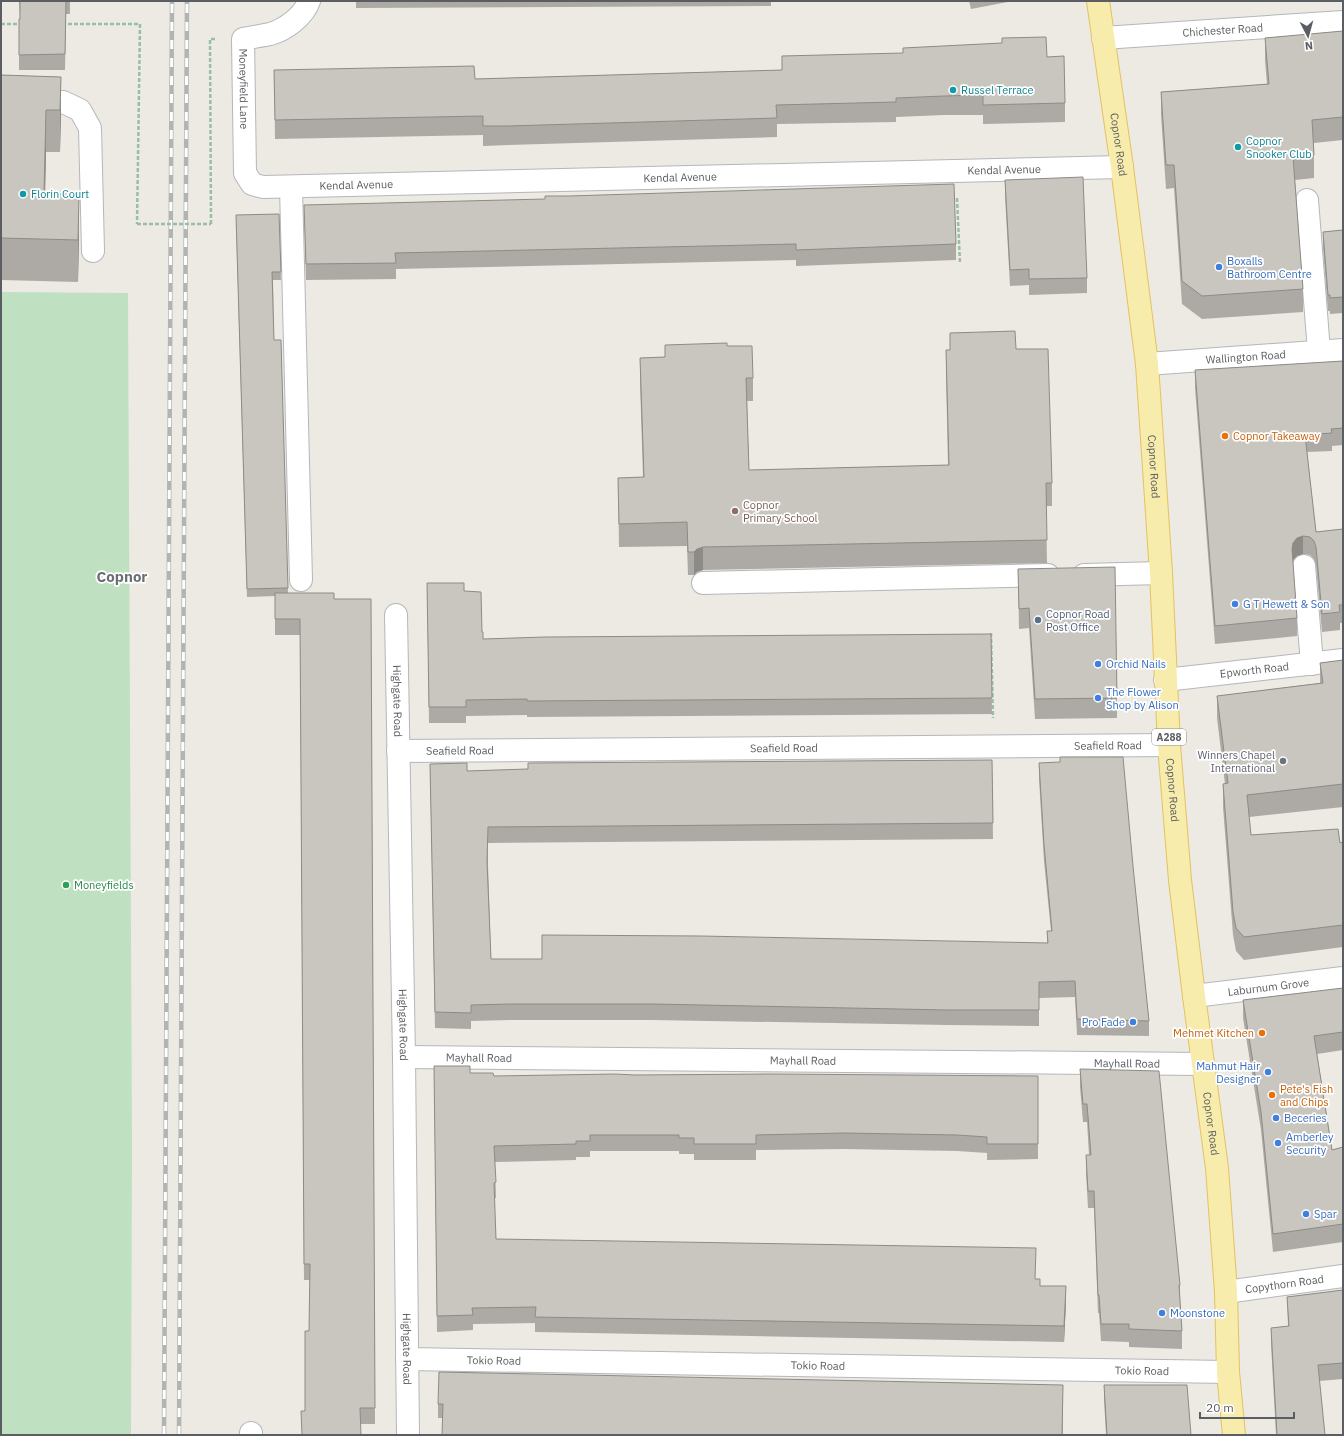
<svg xmlns="http://www.w3.org/2000/svg" width="1344" height="1436" font-family="'IBM Plex Sans',sans-serif">
  <rect width="100%" height="100%" fill="#eceae2"/>
  <!-- green -->
  <path fill="#c0e1c1" d="M1 292 128 293 132 1146 131 1435H1Z"/>
  <g fill="none" stroke-linecap="round" stroke-linejoin="round">
    <!-- minor casing -->
    <g stroke="#b4b7bb" stroke-width="24">
      <g id="minor">
        <path id="s1" d="M309 1C304 16 285 30 270 34 261 36 252 37 243 39L245 173 252 184 263 187 1122 167"/>
        <path id="s2" d="M1103 38 1343 22"/>
        <path d="M1 102H63L80 110 90 128 93 251"/>
        <path d="M291 187 301 580"/>
        <path d="M1307 200 1319 351"/>
        <path id="s3" d="M1147 364 1343 350"/>
        <path d="M1304 566 1312 664"/>
        <path d="M1084 575 1161 573"/>
        <path d="M703 583 1048 575"/>
        <path id="s4" d="M396 615 404 1057 408 1435"/>
        <path id="s5" d="M1165 680 1343 660"/>
        <path id="s6" d="M398 751 1169 745"/>
        <path id="s7" d="M1194 996 1343 978"/>
        <path id="s8" d="M404 1057 1202 1064"/>
        <path id="s9" d="M1226 1292 1343 1276"/>
        <path id="s10" d="M407 1359 1228 1372"/>
        <path d="M251 1433V1435"/>
      </g>
    </g>
    <!-- major casing -->
    <g stroke="#e4c262" stroke-width="24">
      <g id="major">
        <path id="s11" d="M1098 1 1122 167 1147 364 1161 573 1169 745 1180 880 1194 996 1217 1168 1226 1292 1228 1372 1234 1435"/>
      </g>
    </g>
    <!-- path -->
    <g stroke="#98bfa4" stroke-width="2.5" stroke-dasharray="4 2" stroke-linecap="butt">
      <path d="M1 24H21"/>
      <path d="M62 24H140L137 224"/>
      <path d="M957 198 960 263"/>
      <path d="M211 224 210 39H216"/>
      <path d="M991 633 993 718"/>
    </g>
    <!-- minor -->
    <use href="#minor" stroke="#fff" stroke-width="22"/>
    <!-- major -->
    <use href="#major" stroke="#f7ecab" stroke-width="22"/>
    <!-- rail casing -->
    <g stroke="#b2b3b3" stroke-width="4.5">
      <g id="rail">
        <path d="M164 1435 172 1"/>
        <path d="M179 1435 187 1"/>
      </g>
    </g>
    <!-- rail -->
    <use href="#rail" stroke="#fff" stroke-width="3" stroke-dasharray="9" stroke-linecap="butt"/>
    <!-- path-bridge -->
    <path stroke="#98bfa4" stroke-width="2.5" stroke-dasharray="4 2" stroke-linecap="butt" d="M137 224H211"/>
  </g>
  <!-- wall -->
  <g fill="#adaaa5">
    <path d="M19 1H70V14H66L65 70H19V19H20Z"/>
    <path d="M356 1H869L864 2 771 1V6L356 8Z"/>
    <path d="M969 1H1013L971 9Z"/>
    <path d="M1343 31V140L1314 143V178L1295 180 1303 289V312L1202 319 1182 304 1174 188 1166 189 1161 115V92L1267 84 1265 61V38Z"/>
    <path d="M1047 57 1065 103V122L983 124V115H944L896 117V122L777 124V137L508 145 483 146V135L275 139 274 70 475 79 782 70Z"/>
    <path d="M1 75 61 77 60 152H46L45 194 79 236 78 282 1 280Z"/>
    <path d="M1005 180 1087 278V293L1029 295V285L1010 286 1005 196Z"/>
    <path d="M304 205 956 244V260L796 266V260L396 269V279L306 280Z"/>
    <path d="M279 214 281 280H273L274 340H281L288 593 334 599H371L375 1424H361L305 1411 309 1331 310 1280H304L300 635H275V596L247 597 236 223Z"/>
    <path d="M1343 230V313L1330 314V311H1328L1323 248V232Z"/>
    <path d="M950 333 1016 349 1052 483V506H1046L1047 563 703 570 697 572 694 575H688L687 546 619 547 618 478 643 477 640 381V358L665 357 727 346 753 378V401H747L749 470 948 465 946 374V350H950Z"/>
    <path d="M1343 361V445L1332 446V451L1307 452 1316 532 1343 529V623H1340V630L1322 632 1316 565 1314 559 1310 555 1303 554 1297 556 1293 560V562L1297 618V636L1215 644 1195 388V370Z"/>
    <path d="M1018 569 1117 698V718L1035 719 1029 628 1019 629Z"/>
    <path d="M427 583 464 591 482 632 483 639 991 634 992 714 527 717V715L466 716V723H429Z"/>
    <path d="M1343 660V807L1249 817 1251 835 1340 843 1343 842V947L1244 960 1236 951 1233 935 1223 807V784H1225L1217 718V696L1320 683V663Z"/>
    <path d="M992 760 993 839 488 843V865L491 959H542L1047 943V931H1051L1044 861 1039 779V763L1133 866 1149 1021V1036L1077 1035 1075 997 1039 998V1026L948 1025 653 1020H510L471 1021V1029L435 1028 430 764 467 771Z"/>
    <path d="M1343 988V1050L1317 1054 1332 1150 1343 1147V1242L1273 1252 1261 1130 1243 1018V1000Z"/>
    <path d="M434 1066 470 1073 494 1076 635 1075 1038 1076V1159L987 1160V1153L957 1151 844 1149 756 1150V1160H694V1154H679V1151H590V1157H576V1160L495 1162 496 1198H494L496 1239 1036 1279 1040 1286 1066 1302 1064 1342 535 1332V1323L473 1324V1330L437 1332Z"/>
    <path d="M1080 1069 1180 1285V1302L1182 1331V1349L1129 1347V1342L1101 1341 1099 1313H1098L1094 1208H1088L1086 1173V1155H1089L1087 1122H1083L1080 1087Z"/>
    <path d="M1343 1290V1379L1319 1381 1325 1435H1276L1271 1344V1328L1288 1326 1287 1297Z"/>
    <path d="M1104 1385 1191 1435H1106L1104 1400Z"/>
    <path d="M1063 1399V1435H442L443 1418H438V1404Z"/>
  </g>
  <!-- shaded-wall -->
  <g fill="#8d8b86">
    <path d="M61 77V119L60 152V110Z"/>
    <path d="M46 110V152L44 236V194Z"/>
    <path d="M79 194V236L78 282V240Z"/>
    <path d="M1303 536V554L1297 556 1293 560 1292 567V549L1293 543 1297 538Z"/>
    <path d="M703 547V570L697 572 694 575V552L697 549Z"/>
    <path d="M1066 1286V1302L1064 1342V1326Z"/>
  </g>
  <!-- building -->
  <g fill="#c9c6c0" stroke="#8d8b86">
    <path d="M20 1H66L65 54 19 55V19H20Z"/>
    <path d="M1343 31V117L1312 120 1314 155 1293 157 1303 289 1202 296 1182 281 1174 165H1166L1161 92 1269 84 1265 38Z"/>
    <path d="M1046 37 1047 57 1064 56 1065 103 983 105V95L944 96 896 98V102L776 105 777 118 508 126H483V116L275 120 274 70 474 66 475 79 782 70V56L903 53V48L1002 43V38Z"/>
    <path d="M1 75 61 77 60 110H46L44 194H79L78 240 1 238Z"/>
    <path d="M1083 177 1087 278 1029 279V269L1010 270 1005 180Z"/>
    <path d="M954 184 956 244 796 250V244L395 253 396 263 306 264 304 205 545 199V196H569Z"/>
    <path d="M279 214 281 272H272L274 340H281L288 588 247 589 236 215Z"/>
    <path d="M1343 230V297L1330 298V295H1328L1323 232Z"/>
    <path d="M1015 331 1016 349H1048L1052 483H1046L1047 540 703 547 697 549 694 552H688L687 522 619 524 618 478 644 477 640 358 665 357V345L727 343V346H752L753 378H746L749 470 949 465 946 350H950V333Z"/>
    <path d="M1343 361V428L1331 429 1332 433 1305 435 1316 532 1343 529V605H1339L1340 612 1322 614 1316 547 1314 541 1310 537 1303 536 1297 538 1293 543 1292 549 1297 618 1215 626 1195 370Z"/>
    <path d="M1115 567 1117 698 1035 699 1029 608 1019 609 1018 569Z"/>
    <path d="M427 583H464V591L481 592 482 632H483V639L545 637 991 634 992 698 527 701V699L466 700V707H429Z"/>
    <path d="M275 593H334V599H371L375 1408H360L361 1435H302L301 1411H305V1331H309L310 1264H304L300 619H275Z"/>
    <path d="M1343 660V784L1247 795 1251 835 1338 829 1340 843 1343 842V925L1244 937 1236 928 1233 912 1223 784 1228 783 1217 696 1323 683 1320 663Z"/>
    <path d="M1060 757H1123L1133 866 1149 1021 1077 1019 1075 981 1039 982V1010H948L653 1004H510L471 1005V1013L435 1012 430 764 467 763V771L528 769V763L992 760 993 823 488 827 487 861 491 959H542V935L701 936 1048 943 1047 931H1052L1044 845 1039 763 1060 762Z"/>
    <path d="M1343 988V1032L1314 1036 1332 1150 1343 1147V1224L1273 1234 1261 1112 1243 1000Z"/>
    <path d="M434 1066H470V1073H493L494 1076 615 1074 635 1075 771 1074 1038 1076V1144H987V1137L957 1135 844 1133 756 1135V1144H694V1138H679V1135H590V1141H576V1144L494 1146 496 1182 494 1183 496 1239 1036 1248 1035 1279H1040V1286H1066L1064 1326 535 1317 536 1307 472 1308 473 1315 437 1316Z"/>
    <path d="M1080 1069 1159 1071 1180 1285H1179L1182 1331 1129 1329V1324H1101L1099 1295H1098L1094 1191H1088L1086 1155H1091L1087 1104H1083Z"/>
    <path d="M1343 1290V1363L1318 1365 1325 1435H1277L1271 1328 1289 1326 1287 1297Z"/>
    <path d="M439 1372 1063 1385 1062 1435H442L443 1404H438Z"/>
    <path d="M1104 1385H1187L1191 1435H1107Z"/>
  </g>
  <!-- markers -->
  <g fill="#0f9aa8" stroke="#fff" stroke-width="1.5">
    <circle cx="953" cy="90" r="4"/>
    <circle cx="1238" cy="147" r="4"/>
    <circle cx="23" cy="194" r="4"/>
  </g>
  <g fill="#3f7fe0" stroke="#fff" stroke-width="1.5">
    <circle cx="1219" cy="267" r="4"/>
    <circle cx="1235" cy="604" r="4"/>
    <circle cx="1098" cy="664" r="4"/>
    <circle cx="1098" cy="698" r="4"/>
    <circle cx="1133" cy="1022" r="4"/>
    <circle cx="1268" cy="1072" r="4"/>
    <circle cx="1276" cy="1118" r="4"/>
    <circle cx="1278" cy="1143" r="4"/>
    <circle cx="1306" cy="1214" r="4"/>
    <circle cx="1162" cy="1313" r="4"/>
  </g>
  <g fill="#e8710a" stroke="#fff" stroke-width="1.5">
    <circle cx="1225" cy="436" r="4"/>
    <circle cx="1262" cy="1033" r="4"/>
    <circle cx="1272" cy="1095" r="4"/>
  </g>
  <circle fill="#8d6e63" stroke="#fff" stroke-width="1.5" cx="735" cy="511" r="4"/>
  <circle fill="#5c6f8a" stroke="#fff" stroke-width="1.5" cx="1038" cy="620" r="4"/>
  <circle fill="#6b7280" stroke="#fff" stroke-width="1.5" cx="1283" cy="761" r="4"/>
  <circle fill="#2e9e5b" stroke="#fff" stroke-width="1.5" cx="66" cy="885" r="4"/>
  <g text-anchor="middle" dominant-baseline="central" stroke-width="3.5" stroke-linejoin="round" paint-order="stroke">
    <!-- shield labels -->
    <rect fill="#fff" stroke="#8c8e90" stroke-width="1" x="1152" y="729" width="34" height="16" rx="3"/>
    <g font-size="10" font-weight="bold" fill="#5a5d61">
      <text x="1169" y="737">A288</text>
    </g>
    <!-- street labels -->
    <g font-size="11" fill="#5a5d61" stroke="#fff">
      <text stroke="none"><textPath href="#s2" startOffset="120">Chichester Road</textPath></text>
      <text stroke="none"><textPath href="#s1" startOffset="130">Moneyfield Lane</textPath></text>
      <text stroke="none"><textPath href="#s11" startOffset="145">Copnor Road</textPath></text>
      <text stroke="none"><textPath href="#s1" startOffset="980">Kendal Avenue</textPath></text>
      <text stroke="none"><textPath href="#s1" startOffset="656">Kendal Avenue</textPath></text>
      <text stroke="none"><textPath href="#s1" startOffset="332">Kendal Avenue</textPath></text>
      <text stroke="none"><textPath href="#s3" startOffset="99">Wallington Road</textPath></text>
      <text stroke="none"><textPath href="#s11" startOffset="469">Copnor Road</textPath></text>
      <text stroke="none"><textPath href="#s5" startOffset="90">Epworth Road</textPath></text>
      <text stroke="none"><textPath href="#s4" startOffset="86">Highgate Road</textPath></text>
      <text stroke="none"><textPath href="#s6" startOffset="710">Seafield Road</textPath></text>
      <text stroke="none"><textPath href="#s6" startOffset="386">Seafield Road</textPath></text>
      <text stroke="none"><textPath href="#s6" startOffset="62">Seafield Road</textPath></text>
      <text stroke="none"><textPath href="#s11" startOffset="793">Copnor Road</textPath></text>
      <text stroke="none"><textPath href="#s7" startOffset="75">Laburnum Grove</textPath></text>
      <text stroke="none"><textPath href="#s4" startOffset="410">Highgate Road</textPath></text>
      <text stroke="none"><textPath href="#s8" startOffset="75">Mayhall Road</textPath></text>
      <text stroke="none"><textPath href="#s8" startOffset="399">Mayhall Road</textPath></text>
      <text stroke="none"><textPath href="#s8" startOffset="723">Mayhall Road</textPath></text>
      <text stroke="none"><textPath href="#s11" startOffset="1129">Copnor Road</textPath></text>
      <text stroke="none"><textPath href="#s9" startOffset="59">Copythorn Road</textPath></text>
      <text stroke="none"><textPath href="#s4" startOffset="734">Highgate Road</textPath></text>
      <text stroke="none"><textPath href="#s10" startOffset="87">Tokio Road</textPath></text>
      <text stroke="none"><textPath href="#s10" startOffset="411">Tokio Road</textPath></text>
      <text stroke="none"><textPath href="#s10" startOffset="735">Tokio Road</textPath></text>
    </g>
    <!-- culture labels -->
    <g font-size="11" fill="#0d838f" stroke="#fff" text-anchor="start">
      <text x="961" y="90">Russel Terrace</text>
      <text x="1246" y="141">Copnor<tspan x="1246" dy="13">Snooker Club</tspan></text>
      <text x="31" y="194">Florin Court</text>
    </g>
    <!-- shop labels -->
    <g font-size="11" fill="#366cbe" stroke="#fff" text-anchor="start">
      <text x="1227" y="261">Boxalls<tspan x="1227" dy="13">Bathroom Centre</tspan></text>
      <text x="1243" y="604">G T Hewett &amp; Son</text>
      <text x="1106" y="664">Orchid Nails</text>
      <text x="1106" y="692">The Flower<tspan x="1106" dy="13">Shop by Alison</tspan></text>
      <text x="1125" y="1022" text-anchor="end">Pro Fade</text>
      <text x="1260" y="1066" text-anchor="end">Mahmut Hair<tspan x="1260" dy="13">Designer</tspan></text>
      <text x="1284" y="1118">Beceries</text>
      <text x="1286" y="1137">Amberley<tspan x="1286" dy="13">Security</tspan></text>
      <text x="1314" y="1214">Spar</text>
      <text x="1170" y="1313">Moonstone</text>
    </g>
    <!-- food labels -->
    <g font-size="11" fill="#c56008" stroke="#fff" text-anchor="start">
      <text x="1233" y="436">Copnor Takeaway</text>
      <text x="1254" y="1033" text-anchor="end">Mehmet Kitchen</text>
      <text x="1280" y="1089">Pete's Fish<tspan x="1280" dy="13">and Chips</tspan></text>
    </g>
    <!-- education labels -->
    <g font-size="11" fill="#785e54" stroke="#fff" text-anchor="start">
      <text x="743" y="505">Copnor<tspan x="743" dy="13">Primary School</tspan></text>
    </g>
    <!-- service labels -->
    <g font-size="11" fill="#4e5e75" stroke="#fff" text-anchor="start">
      <text x="1046" y="614">Copnor Road<tspan x="1046" dy="13">Post Office</tspan></text>
    </g>
    <!-- worship labels -->
    <g font-size="11" fill="#5b616d" stroke="#fff" text-anchor="end">
      <text x="1275" y="755">Winners Chapel<tspan x="1275" dy="13">International</tspan></text>
    </g>
    <!-- leisure labels -->
    <g font-size="11" fill="#27864d" stroke="#fff" text-anchor="start">
      <text x="74" y="885">Moneyfields</text>
    </g>
    <!-- district labels -->
    <g font-size="15" font-weight="bold" fill="#6b6f73" stroke="#fff">
      <text x="122" y="576">Copnor</text>
    </g>
  </g>
  <!-- border -->
  <rect width="1344" height="1436" fill="none" stroke="#5a5d61" stroke-width="4"/>
  <!-- north arrow -->
  <g transform="translate(1308 36) rotate(174)" stroke="#ffffff" stroke-width="3" paint-order="stroke">
  <path d="M0-3L7 15L0 10L-7 15Z" fill="#5a5d61"/>
  <text y="-6" font-size="11" font-weight="bold" text-anchor="middle" fill="#5a5d61">N</text>
  </g>
  <!-- scale -->
  <path d="M1200 1412v6h94v-6" fill="none" stroke="#5a5d61" stroke-width="2"/>
  <text x="1206" y="1412" font-size="12" fill="#5a5d61" stroke="#ffffff" stroke-width="3" paint-order="stroke">20 m</text>
</svg>
